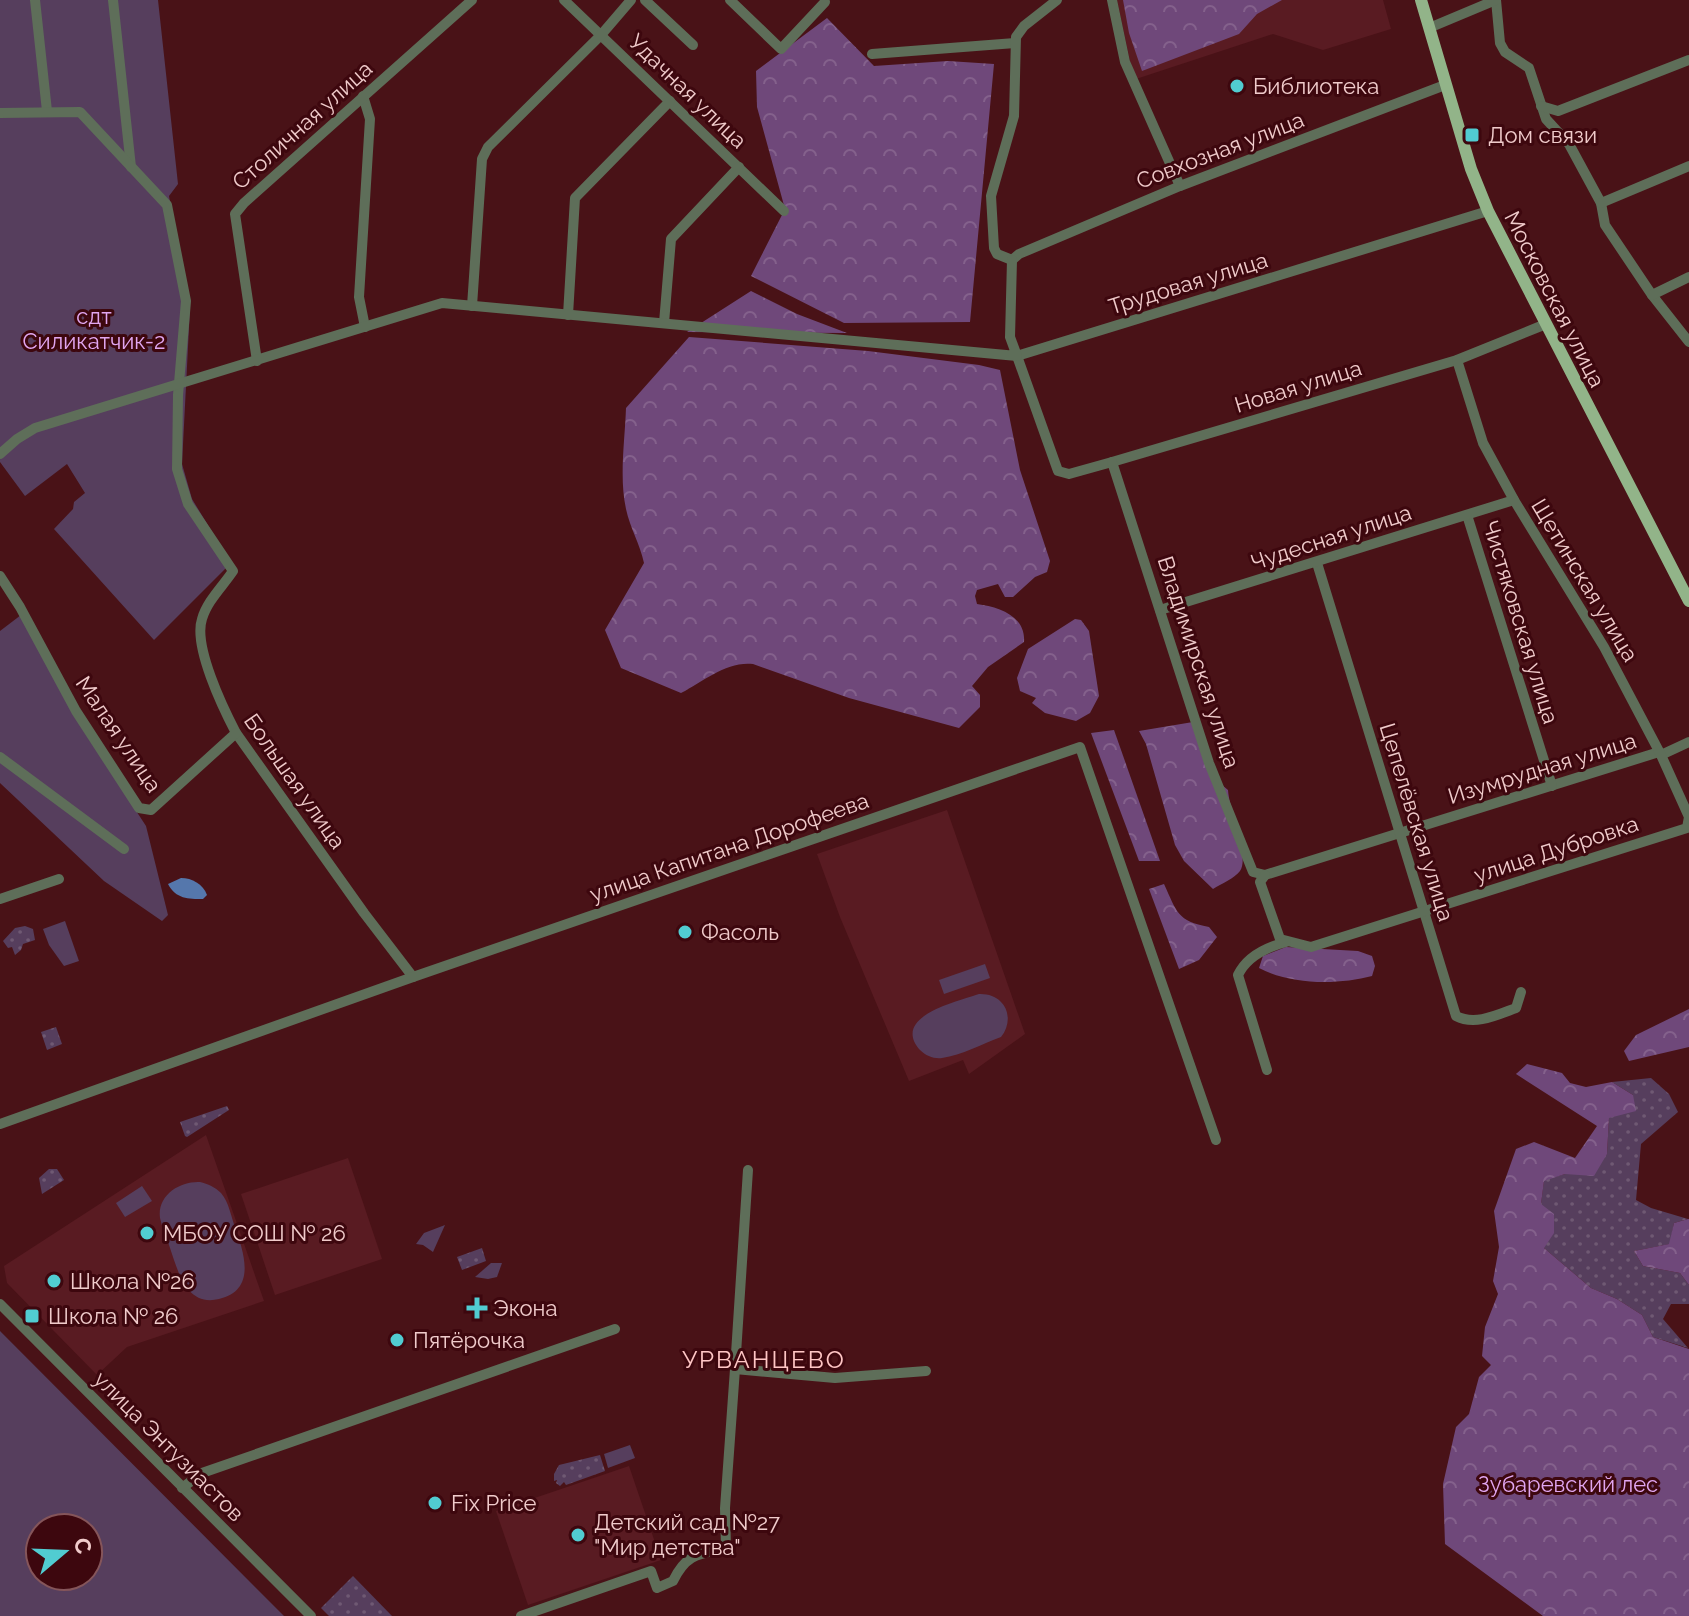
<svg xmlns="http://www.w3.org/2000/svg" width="1689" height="1616" font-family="Raleway,sans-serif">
  <defs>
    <pattern id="grass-dots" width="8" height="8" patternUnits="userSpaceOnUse" patternTransform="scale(2)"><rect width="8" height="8" fill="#563e5d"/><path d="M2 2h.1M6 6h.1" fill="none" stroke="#6f5973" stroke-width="1.8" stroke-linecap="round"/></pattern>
    <pattern id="forest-crowns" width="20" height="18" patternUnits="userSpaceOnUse" patternTransform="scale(2)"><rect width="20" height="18" fill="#6f487a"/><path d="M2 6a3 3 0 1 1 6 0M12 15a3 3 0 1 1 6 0" fill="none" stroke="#84618c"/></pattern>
  </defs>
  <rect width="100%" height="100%" fill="#491217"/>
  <!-- built -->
  <g fill="#591b22">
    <path d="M1117 0H1383L1391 29 1323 50 1273 34 1136 79 1130 61Z"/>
    <path d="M947 810 1025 1034 969 1074 963 1060 909 1081 840 917 817 854Z"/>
    <path d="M206 1135 264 1301 127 1347 97 1375 7 1283 4 1266Z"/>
    <path d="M348 1158 382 1259 275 1295 241 1194Z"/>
    <path d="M629 1466 661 1560 528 1605 496 1511Z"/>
  </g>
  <!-- grass -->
  <g fill="url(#grass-dots)">
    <path d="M25 926 33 929 35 940 23 944 21 950 15 955 12 947 8 948 3 941 15 928Z"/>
    <path d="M56 1027 62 1044 47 1050 41 1032Z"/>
    <path d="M1651 1078 1669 1094 1678 1112 1641 1144 1636 1200 1651 1208 1688 1219 1674 1223 1670 1244 1634 1251 1643 1266 1680 1273 1689 1285V1304H1671L1663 1319 1688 1348 1653 1337 1642 1315 1617 1299 1591 1288 1544 1248 1541 1204 1544 1180 1565 1174 1607 1154 1609 1117 1633 1095 1612 1082Z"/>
    <path d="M227 1106 229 1110 187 1137 185 1136 180 1122Z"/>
    <path d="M49 1169H57L64 1180 42 1194 39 1178Z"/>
    <path d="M482 1248 486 1261 462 1270 457 1257Z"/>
    <path d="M600 1455 605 1471 566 1485 564 1482 560 1486 556 1483 557 1480 554 1481V1474L559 1465Z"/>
    <path d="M353 1576 392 1616H329L321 1608Z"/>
  </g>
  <!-- forest -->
  <g fill="url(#forest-crowns)">
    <path d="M1123 0H1282L1257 14 1239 34 1142 71 1129 33Z"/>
    <path d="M827 18 874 66 948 61 994 64 970 322 844 323 751 276 785 209 757 107 756 71Z"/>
    <path d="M751 291 797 314 847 333 687 332Z"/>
    <path d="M689 337 868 351 979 365 1000 370 1020 470 1050 561 1047 572 1035 577 1013 597H1005L998 584 977 590 975 596 977 604C999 607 1026 616 1024 642L988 667 972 686 980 695V707L959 728 849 698 753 664C727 661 704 681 681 693L621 668 605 630 644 563C640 544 630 528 626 509 619 477 625 440 626 408Z"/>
    <path d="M1075 619 1081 620 1089 631 1099 696 1090 713 1076 721 1045 713 1032 703 1036 698 1020 691 1017 678 1028 649Z"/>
    <path d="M1193 722C1198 748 1207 774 1228 790 1229 811 1250 856 1240 871 1235 878 1221 884 1213 889L1184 861 1175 845 1146 744 1139 731Z"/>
    <path d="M1114 730 1160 861H1139L1091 733Z"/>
    <path d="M1164 884C1177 912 1177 921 1209 927L1217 937 1199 960 1179 969 1149 889Z"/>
    <path d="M1286 947 1358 951 1372 956 1375 966 1372 976C1338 985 1291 985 1259 968L1263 956Z"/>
    <path d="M1689 1009V1047L1629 1061 1624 1051 1636 1035Z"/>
    <path d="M1527 1064 1562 1073 1570 1083 1586 1087 1612 1082 1633 1095 1636 1111 1609 1118 1607 1154 1594 1176 1565 1174 1544 1181 1541 1204 1554 1214V1233L1544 1248 1591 1288 1617 1299 1642 1315 1653 1337 1689 1349V1616H1543L1445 1544 1443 1484 1456 1427 1469 1414 1479 1377 1491 1365 1482 1356 1485 1327 1498 1294 1493 1281 1499 1247 1494 1211 1516 1149 1534 1142 1575 1158 1597 1126 1516 1074Z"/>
    <path d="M1688 1219H1689V1285L1680 1273 1643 1266 1634 1251 1669 1244 1674 1223Z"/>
  </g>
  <!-- garden -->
  <g fill="#563e5d" fill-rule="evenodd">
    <path d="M0 0H158L178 184 169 196 190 308 182 464 192 499 231 563 154 640 54 529 73 509 74 502 85 493 67 464 25 496 0 462Z"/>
    <path d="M21 615 77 720 146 826 168 915 162 921 104 881 0 783V631Z"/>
    <path d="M65 921 79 961 64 966 49 945 43 929Z"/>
    <path d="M985 964 990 978 944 994 939 980Z"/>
    <path d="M979 994C1005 993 1016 1018 1001 1037 982 1044 962 1055 942 1058 934 1059 926 1056 920 1050 890 1016 959 1001 979 994Z"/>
    <path d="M200 1182C208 1184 215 1187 221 1193 229 1202 231 1217 235 1227 244 1253 257 1290 219 1299 186 1307 178 1271 170 1248 167 1238 162 1228 160 1218 157 1195 180 1181 200 1182Z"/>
    <path d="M142 1186 152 1201 125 1217 116 1203Z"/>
    <path d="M445 1225 433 1252 423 1245 416 1244 424 1233Z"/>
    <path d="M491 1263H502L497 1277 488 1279 475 1277Z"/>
    <path d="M0 1331 284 1616H0ZM40 1528H88V1576H40Z"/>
    <path d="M630 1445 635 1458 608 1468 604 1454Z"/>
  </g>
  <!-- water -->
  <path fill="#5577ac" d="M181 878C192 878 203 884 207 895L203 899C188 899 176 899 168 884Z"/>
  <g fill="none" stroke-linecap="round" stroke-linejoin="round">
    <!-- minor -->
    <g stroke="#5e6e59" stroke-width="10">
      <path d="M35 0 47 111"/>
      <path d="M113 0 131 167"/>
      <path d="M564 0 784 211"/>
      <path d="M645 0 693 45"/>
      <path d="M730 0 781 49 825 2"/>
      <path d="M1112 0 1125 62 1180 186"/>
      <path d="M1496 0 1500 43 1505 52 1529 68 1546 119 1569 144 1601 203 1605 225 1652 295 1689 342"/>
      <path d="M1429 28 1496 0"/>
      <path d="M872 54 1015 43"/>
      <path d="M363 96 370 119 359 297 365 327"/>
      <path d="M1541 106 1558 111 1689 60"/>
      <path d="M0 113 80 112 167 205 186 301 178 395 177 469 188 504 233 571C223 586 207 601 202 619 193 646 223 708 236 733L364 913 413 977"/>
      <path d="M1601 203 1689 166"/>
      <path d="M1488 211 1017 356 1058 471 1069 474 1112 462 1457 360 1546 324"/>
      <path d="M1012 260 1019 254 1180 186 1445 85"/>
      <path d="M1012 260 997 254 994 248 991 196 1014 116 1016 37 1024 26 1057 0"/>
      <path d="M1652 295 1689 277"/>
      <path d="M472 306 482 159 488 147 601 35 631 0"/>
      <path d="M568 315 575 198 670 101"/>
      <path d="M664 323 671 239 739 167"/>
      <path d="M257 361 235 214 244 203 472 0"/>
      <path d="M0 454 17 439 35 428 442 303 1017 356 1010 337 1012 260"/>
      <path d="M1112 462 1209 763 1253 872 1265 875 1659 752"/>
      <path d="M1467 515 1552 786"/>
      <path d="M1317 563 1456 1016C1475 1026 1497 1015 1516 1008L1521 992"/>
      <path d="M0 576 20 607 76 711 139 808 151 810 236 733"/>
      <path d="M1160 610 1514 500"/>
      <path d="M1661 755 1689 742"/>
      <path d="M0 757 124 849"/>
      <path d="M1265 875 1260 882 1280 939 1311 947 1687 828 1689 817 1661 755 1604 647 1514 500 1483 443 1457 360"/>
      <path d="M0 899 59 879"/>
      <path d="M1267 1070 1238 975C1247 956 1267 947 1286 942"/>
      <path d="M0 1124 413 977 1080 747 1216 1140"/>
      <path d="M748 1170 735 1369 835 1378 926 1371"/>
      <path d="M0 1304 311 1616"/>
      <path d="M182 1488 202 1473 615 1329"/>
      <path d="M521 1616 651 1571 657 1588 673 1581C686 1554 698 1554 726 1548L725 1508 735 1369"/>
    </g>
    <!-- major -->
    <path stroke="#92b489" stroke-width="12" d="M1421 0 1471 169 1488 211 1689 601"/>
  </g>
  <!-- markers -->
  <g fill="#51ccd1" stroke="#3d070e" stroke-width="3">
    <circle cx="1237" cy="86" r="8"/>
    <rect x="1464" y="127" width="16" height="16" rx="4"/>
    <circle cx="685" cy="932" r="8"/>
    <circle cx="147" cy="1233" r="8"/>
    <circle cx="54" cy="1281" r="8"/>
    <path d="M473 1296h8v8h8v8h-8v8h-8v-8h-8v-8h8z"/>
    <rect x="24" y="1308" width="16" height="16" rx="4"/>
    <circle cx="397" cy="1340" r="8"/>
    <circle cx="435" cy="1503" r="8"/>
    <circle cx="578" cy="1535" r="8"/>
  </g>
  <g text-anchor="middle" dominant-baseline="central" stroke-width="6" stroke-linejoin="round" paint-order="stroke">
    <!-- poi labels -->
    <g font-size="22" fill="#f0cbcb" stroke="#3d070e" text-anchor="start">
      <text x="1253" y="86">Библиотека</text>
      <text x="1488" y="135">Дом связи</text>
      <text x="701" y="932">Фасоль</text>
      <text x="163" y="1233">МБОУ СОШ № 26</text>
      <text x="70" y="1281">Школа №26</text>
      <text x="493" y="1308">Экона</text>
      <text x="48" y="1316">Школа № 26</text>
      <text x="413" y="1340">Пятёрочка</text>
      <text x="451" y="1503">Fix Price</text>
      <text x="594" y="1522">Детский сад №27<tspan x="594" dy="25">"Мир детства"</tspan></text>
    </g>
    <!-- street labels -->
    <g font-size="22" fill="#f0cbcb" stroke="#3d070e">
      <text transform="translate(688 91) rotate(44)">Удачная улица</text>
      <text transform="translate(302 125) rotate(-42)">Столичная улица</text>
      <text transform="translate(1220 150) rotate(-21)">Совхозная улица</text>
      <text transform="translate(1188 283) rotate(-17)">Трудовая улица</text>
      <text transform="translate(1555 299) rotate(63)">Московская улица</text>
      <text transform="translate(1298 386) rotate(-17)">Новая улица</text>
      <text transform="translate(1331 537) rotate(-18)">Чудесная улица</text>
      <text transform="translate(1585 580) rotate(59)">Щетинская улица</text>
      <text transform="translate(1521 622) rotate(73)">Чистяковская улица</text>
      <text transform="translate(1199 662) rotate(72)">Владимирская улица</text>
      <text transform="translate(119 734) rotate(56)">Малая улица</text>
      <text transform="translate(1542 768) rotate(-17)">Изумрудная улица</text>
      <text transform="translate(295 781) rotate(55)">Большая улица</text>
      <text transform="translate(1417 822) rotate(73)">Цепелёвская улица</text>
      <text transform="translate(729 847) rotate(-19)">улица Капитана Дорофеева</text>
      <text transform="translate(1556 849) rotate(-18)">улица Дубровка</text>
      <text transform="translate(169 1446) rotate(45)">улица Энтузиастов</text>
    </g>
    <!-- park labels -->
    <g font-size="22" fill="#e1a6f1" stroke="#3d070e">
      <text x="94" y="316">сдт<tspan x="94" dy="25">Силикатчик-2</tspan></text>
      <text x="1568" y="1484">Зубаревский лес</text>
    </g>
    <!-- neighbourhood labels -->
    <g font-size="24" letter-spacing="2" fill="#ffc6c5" stroke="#3d070e">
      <text x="764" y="1359">УРВАНЦЕВО</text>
    </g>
  </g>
  <!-- north arrow -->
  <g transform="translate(64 1552) rotate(71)"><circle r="38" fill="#3d070e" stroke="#85555a" stroke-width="2"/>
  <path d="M0-6L14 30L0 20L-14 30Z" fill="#51ccd1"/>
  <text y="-12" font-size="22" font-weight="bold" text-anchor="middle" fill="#f0cbcb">С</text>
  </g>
</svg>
